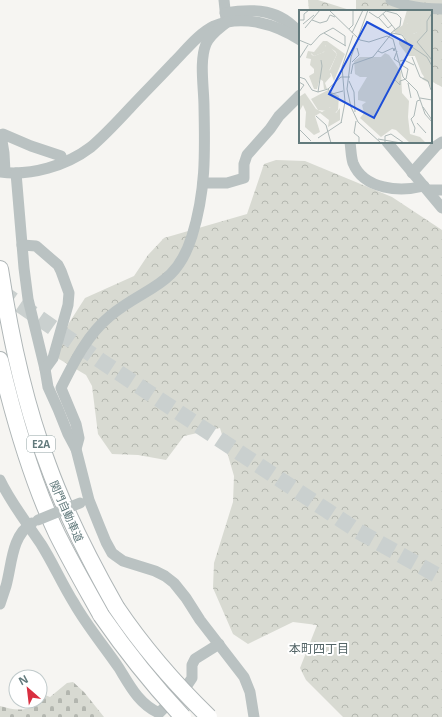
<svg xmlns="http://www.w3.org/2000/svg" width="442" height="717" font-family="'Open Sans','Noto Sans JP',sans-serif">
  <defs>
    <pattern id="forest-crowns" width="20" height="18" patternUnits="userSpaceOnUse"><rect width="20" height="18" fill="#d8dad2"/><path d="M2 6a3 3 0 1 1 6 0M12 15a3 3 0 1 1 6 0" fill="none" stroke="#b3b6af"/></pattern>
    <pattern id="cemetery-stones" width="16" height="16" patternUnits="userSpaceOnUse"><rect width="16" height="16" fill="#d8dad2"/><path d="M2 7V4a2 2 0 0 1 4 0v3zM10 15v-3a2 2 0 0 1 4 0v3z" fill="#b3b6af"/></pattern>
  </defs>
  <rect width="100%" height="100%" fill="#f6f5f2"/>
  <!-- forest -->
  <g fill="url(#forest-crowns)">
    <path d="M308 0H318L353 11H309Z"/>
    <path d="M356 0H442V87L431 81V11H356Z"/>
    <path d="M276 160 305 161 392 197 442 230V717H343L306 680 300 668 317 625 293 622 248 644 233 634 213 588 214 563 233 502 234 476 220 428 184 436 166 460 138 455 112 454 98 434 92 386 86 375 59 359 56 354 69 323 85 298 134 276 148 255 164 238 247 214 264 164Z"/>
  </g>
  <!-- cemetery -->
  <path fill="url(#cemetery-stones)" d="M73 682 84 692 104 717H0V706C10 709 19 711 29 708L32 701H40V693L50 697 67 683Z"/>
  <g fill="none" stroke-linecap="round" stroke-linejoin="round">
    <!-- highway-tunnel -->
    <path stroke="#cad0cf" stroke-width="16" stroke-dasharray="16 8" stroke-linecap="butt" d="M0 291 101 361 358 531 442 578"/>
    <!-- highway casing -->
    <g stroke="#aeb5b6" stroke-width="18">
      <g id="highway">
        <path d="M0 269C10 335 24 402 48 465 66 515 90 561 116 607"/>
        <path d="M0 360C14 419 31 479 57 534 71 562 86 588 101 615"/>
      </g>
    </g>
    <!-- minor -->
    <g stroke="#bac2c2" stroke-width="11">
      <path d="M224 0 226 19"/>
      <path d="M391 0C407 7 424 9 442 9"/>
      <path d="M225 13C254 8 281 9 300 34"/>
      <path d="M350 142C351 149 351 157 353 163 364 190 400 192 424 186"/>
      <path d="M387 142 442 208"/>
      <path d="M0 172C31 176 66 166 91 147 105 135 117 122 130 108 144 93 159 78 174 62 186 50 198 34 214 26 242 14 276 24 300 40"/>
      <path d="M5 172 4 153 1 135 3 134 31 146 61 156"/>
      <path d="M16 173 24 268 28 299 45 369 48 387 58 409 68 434 76 449 89 500 99 525 106 542 112 553 116 556 123 561 155 571 165 576 174 583 186 598 200 620 244 677 250 692 254 717"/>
      <path d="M412 173 436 146 442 142"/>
      <path d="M203 183H227L244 178V164L247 155 270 129 279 116 300 95"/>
      <path d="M428 190H442"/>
      <path d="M22 245 36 246 58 265 61 271 69 293 68 305 53 358 45 369"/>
      <path d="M76 449 79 438 76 424 61 388C74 362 87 335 110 316 146 286 176 288 192 236 206 191 205 153 204 107 204 88 199 61 206 44 210 34 220 28 227 22"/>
      <path d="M0 480C11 503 27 523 41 544 53 563 62 584 74 603 87 626 104 646 119 668 130 686 139 704 159 713L188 684 192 678V665L195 659 219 644"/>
      <path d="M0 604C2 598 4 592 6 586 12 565 11 536 32 523"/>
    </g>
    <!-- highway -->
    <use href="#highway" stroke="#fff" stroke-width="16"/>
    <!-- highway-bridge casing -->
    <g stroke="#aeb5b6" stroke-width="18" stroke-linecap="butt">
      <g id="highway-bridge">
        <path d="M116 607C143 647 174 683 209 717"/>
        <path d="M101 615C126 651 153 685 183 717"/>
      </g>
    </g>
    <!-- minor-bridge -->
    <path stroke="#bac2c2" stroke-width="11" d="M38 520 80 503"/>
    <!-- highway-bridge -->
    <use href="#highway-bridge" stroke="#fff" stroke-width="16"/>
  </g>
  <g text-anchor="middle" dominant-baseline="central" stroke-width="4" stroke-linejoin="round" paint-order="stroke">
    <!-- shield labels -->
    <rect fill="#fff" stroke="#91a2a3" stroke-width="1" x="27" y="436" width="28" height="16" rx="3"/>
    <g font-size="10" font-weight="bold" fill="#627a7c">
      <text x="41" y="444">E2A</text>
    </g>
    <!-- street labels -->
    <g font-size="11" fill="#627a7c" stroke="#fff">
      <text transform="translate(67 511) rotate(66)">関門自動車道</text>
    </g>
    <!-- neighbourhood labels -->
    <g font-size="12" fill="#546567" stroke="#fff">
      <text x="319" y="648">本町四丁目</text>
    </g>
  </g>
  <!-- overview -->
  <g transform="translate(299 10)">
    <rect width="133" height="133" fill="#f6f5f2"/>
    <path d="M119 13V22L114 24H97L94 20 109 13Z" fill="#d8dad2"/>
    <path d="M108 0H133L132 72 123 64 116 46H109L100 34V28L103 32 106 28 102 23 114 24 119 22V13H109L103 17ZM24 31H28L46 44 35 71 32 63 22 68 25 62 31 60 38 44 36 41 26 35 27 40 23 43 15 46 12 43 21 68 18 79H15L10 66 15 63V59L11 55 12 49 7 48 8 44 9 41 15 42ZM86 43 90 45 102 62 103 83 110 91 109 107 111 124 121 127 127 133H111L97 120 93 119 82 127 61 108 65 103 63 95 67 92 59 90V82L68 67H61L56 64 55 51 61 47H82ZM6 83 17 99 23 102 32 97 37 103 41 98V110L29 117 30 110 21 103 16 106 21 122 15 125 6 117 7 102 4 95 0 102V87Z" fill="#d8dad2"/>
    <path d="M27 33 38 44 30 61 32 66 26 73 28 79H25L24 71 19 68 11 44 15 46 25 42ZM29 80 40 86 39 100 35 104 31 97 29 101 19 100 12 89Z" fill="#d8dad2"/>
    <path d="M122 0H133V81L130 73 123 69 125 67 110 31 111 28 121 20Z" fill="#d8dad2"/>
    <path fill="none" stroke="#aeb9b8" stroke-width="1" d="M30 0 61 30 70 32 88 26 94 29 104 67 118 81 126 104 133 112M69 0 52 47 48 79 52 97 59 112 82 133M70 2 79 8 87 1 98 4 102 8 101 16 92 23M133 3 128 11V21L118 32 133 50M84 4 96 19M80 8 89 18 93 15M0 10H5V4L10 0M13 10 21 13 28 11 31 5 36 7M4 14 15 5M6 18 21 0M50 19 54 15V0M25 23 47 36M53 23 64 0M0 30 12 35 21 25 34 18 46 26V36M79 41 83 43 94 38 95 41 96 38M98 41 95 49 101 53M113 47 121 67 129 71 132 80M0 49 9 35M101 51 105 50 115 55M53 52 60 45 58 38M52 64 54 54 74 47 93 23 103 25 110 35 128 47 133 56M0 67 6 69 13 80 19 82 29 79 42 67H51M96 70 101 75V71L107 69 109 59 101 54M50 71 55 82 56 102M0 72 5 75 0 82M109 73 112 88M29 79 33 84 44 81M19 82 23 56 22 50M121 88 133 90M124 97 133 110M17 106 27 115 32 133M57 111 55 123 60 127V133M42 113 46 92 43 57 54 25M118 113 127 123M0 119 12 131M115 123 116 118 112 109 115 106 118 91 121 90M19 128 43 112M79 129 102 133M86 133V126L92 124 105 133"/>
    <path fill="#1d4ed8" fill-opacity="0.15" stroke="#1d4ed8" stroke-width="2" d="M68 12 113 36 75 108 30 84Z"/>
    <rect width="133" height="133" fill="none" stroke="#627a7c" stroke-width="2"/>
  </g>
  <!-- north arrow -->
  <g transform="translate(28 689) rotate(332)"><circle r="19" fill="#ffffff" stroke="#c0cacb"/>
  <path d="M0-3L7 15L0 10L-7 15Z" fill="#d92f40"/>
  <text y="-6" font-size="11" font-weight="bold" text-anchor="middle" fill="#627a7c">N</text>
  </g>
</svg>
